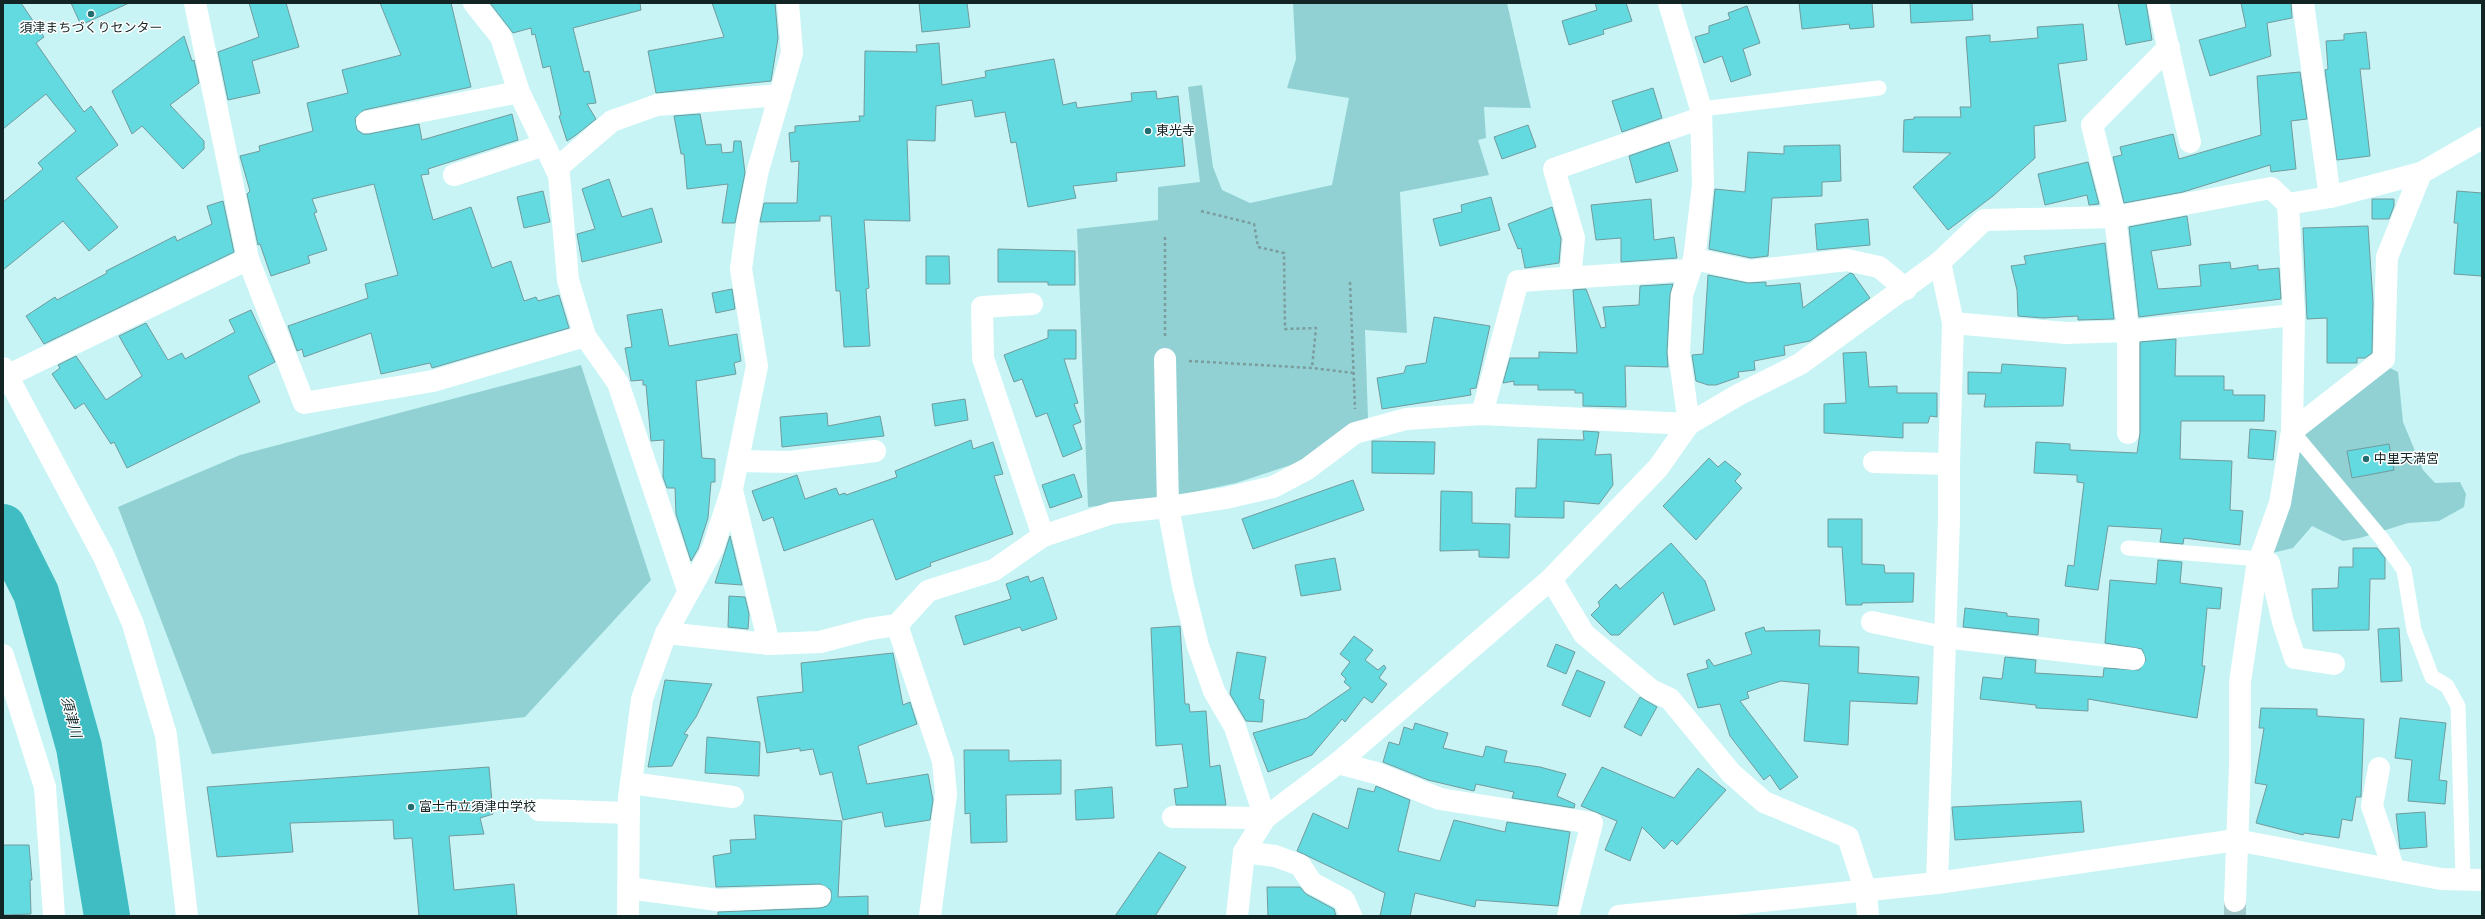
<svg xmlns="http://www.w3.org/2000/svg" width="2485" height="919" font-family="'Sofia Sans Condensed','Noto Sans JP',sans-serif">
  <rect width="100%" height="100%" fill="#c8f4f5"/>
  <!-- green -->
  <g fill="#91d1d3">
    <path d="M1293 3H1507L1531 108 1484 107 1486 138 1478 140 1489 175 1400 192 1407 333 1365 330 1368 419 1303 461 1236 483 1167 498 1088 507 1077 229 1158 220V187L1200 182 1188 87 1202 85 1213 167 1222 190 1250 203 1332 185 1349 98 1287 88 1296 59Z"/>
    <path d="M2380 363 2398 372 2403 422 2423 470 2435 483 2460 482 2466 494 2464 507 2439 521 2408 523 2360 538 2343 541 2312 526 2293 548 2272 553 2297 435Z"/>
    <path d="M581 365 651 580 525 717 212 754 118 507 240 455Z"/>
  </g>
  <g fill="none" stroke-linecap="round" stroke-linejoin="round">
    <!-- river -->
    <path stroke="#3fbdc2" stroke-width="46" d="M3 527 36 593 79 747 107 916"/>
  </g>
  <!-- building -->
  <g fill="#62dae0" stroke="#729b9d">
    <path d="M3 3H21L44 37 36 43 84 112 91 106 118 145 76 178 118 227 89 251 63 221 3 270V202L43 169 38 163 76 131 46 94 3 129Z"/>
    <path d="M71 3H129L81 25Z"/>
    <path d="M249 3H286L299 47 252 61 260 93 228 100 218 52 259 37Z"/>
    <path d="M380 3H451L471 87 364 110 355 118 357 130 363 134H369L419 124 422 140 512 114 518 140 428 169 429 174 421 175 433 220 471 207 492 268 511 261 524 301 536 297 538 301 559 295 569 328 432 368 430 363 381 374 371 333 304 357 302 349 297 351 288 326 368 298 365 284 398 275 374 184 312 199 317 212 314 213 327 250 308 256 310 263 271 276 260 244 258 245 247 194 250 191 240 156 260 151 259 146 313 131 307 103 348 93 342 70 401 55Z"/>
    <path d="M490 3H640L641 10 573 28 584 72 589 71 596 103 587 104 596 119 576 135 567 141 559 116 561 115 550 66 543 68 535 34 532 35 531 28 513 33Z"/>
    <path d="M712 3H775L778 38 771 81 656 93 648 51 724 37Z"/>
    <path d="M919 3H967L970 27 922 32Z"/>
    <path d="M1595 3H1626L1632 21 1603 30 1604 34 1569 45 1562 21 1597 10Z"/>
    <path d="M1799 3H1872L1874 27 1850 29 1849 24 1802 29Z"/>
    <path d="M1910 3H1972L1973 20 1911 23Z"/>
    <path d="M2118 3H2146L2152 40 2126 45Z"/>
    <path d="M2241 3H2291L2292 18 2267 23 2271 56 2210 76 2199 40 2246 27Z"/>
    <path d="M1747 6 1760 43 1743 49 1751 75 1731 82 1722 56 1704 63 1695 37 1709 33V26L1730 19 1728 13Z"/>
    <path d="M2083 24 2087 60 2058 64 2066 121 2034 126 2035 158 1993 196 1948 230 1913 187 1951 153 1903 152 1904 120 1914 119V117H1961L1960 107H1971L1966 37 1990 35V42L2038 38 2037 27Z"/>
    <path d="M2366 32 2370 69H2360L2370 156 2337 160 2325 70 2328 69 2326 41 2344 40V34Z"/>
    <path d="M184 36 192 61 194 60 199 83 170 105 204 141V149L183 169 142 126 132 134 112 91Z"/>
    <path d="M939 43 942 85 986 77 985 71 1054 59 1063 105 1076 102 1077 108 1132 101 1131 93 1156 91 1157 99 1178 96 1185 166 1116 173 1117 181 1073 186 1076 198 1028 207 1016 142 1011 143 1005 112 975 117 972 100 936 106 935 141 907 140 910 221 864 220 869 288 866 289 870 346 844 347 840 291H836L831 216H820V221L760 222 764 203H797L799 161 791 162 789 133 795 132V126L860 121 859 116H864L865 51 917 52 916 45Z"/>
    <path d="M2300 72 2307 119 2291 121 2296 169 2271 172 2270 165 2183 192 2124 203 2113 157 2122 155 2120 147 2173 134 2179 159 2261 135 2257 76Z"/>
    <path d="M1653 88 1662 118 1622 132 1612 101Z"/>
    <path d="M700 114 706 145 721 144 722 153 733 152 734 141H741L745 173 735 223H722L728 184 687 189 684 154H681L674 116Z"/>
    <path d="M1528 125 1536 147 1502 159 1494 137Z"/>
    <path d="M1669 142 1678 171 1636 183 1629 156Z"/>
    <path d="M1840 145 1841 181 1822 182V196L1772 198 1768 256 1751 258 1709 249 1715 189 1745 192 1748 152 1784 154V146Z"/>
    <path d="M2088 162 2099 204 2089 205 2087 195 2045 205 2038 174Z"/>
    <path d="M609 179 622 217 652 208 662 242 582 262 577 234 595 229 582 189Z"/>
    <path d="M543 191 550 222 524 228 517 197Z"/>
    <path d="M2457 191 2482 193V276L2454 274 2458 223H2454Z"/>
    <path d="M1491 197 1500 230 1440 246 1433 219 1462 212 1461 205Z"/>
    <path d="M1651 199 1654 240 1674 237 1677 258 1621 262V238L1596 240 1591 205Z"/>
    <path d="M2372 199H2394V206L2389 219H2372Z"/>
    <path d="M223 201 234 252 44 344 26 316 55 297 57 300 107 273 106 271 175 236 177 241 212 224 207 206Z"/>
    <path d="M1552 207 1561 239 1559 263 1525 268 1521 248 1518 249 1508 224Z"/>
    <path d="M2187 216 2191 245 2151 251 2158 289 2201 286 2199 265 2230 262 2231 269 2258 265V270L2279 268 2281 299 2139 317 2129 227Z"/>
    <path d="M1868 219 1870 245 1817 250 1815 224Z"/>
    <path d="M2368 226 2373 302 2372 353 2365 358H2357V363H2327V318L2307 319 2303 228Z"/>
    <path d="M2105 243 2114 319 2078 320V316L2043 318 2018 316 2017 290 2011 266 2026 264 2024 256Z"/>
    <path d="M998 249 1075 251V285H1048V282H998Z"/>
    <path d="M926 256H949L950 284H926Z"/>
    <path d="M1850 273 1853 274 1870 298 1810 341 1784 346 1785 355 1754 361 1755 370 1738 372 1739 377 1716 385H1708L1696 381 1692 355 1703 354 1708 275 1748 283 1766 282V286L1800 283 1803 308Z"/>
    <path d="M1673 284 1670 294 1667 352 1668 367 1625 366 1626 407 1583 406V393H1575V390H1538V385H1514V381L1503 383 1510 358H1539V352L1577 353 1573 290 1586 289 1601 328 1606 327 1603 307 1639 305 1640 286Z"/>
    <path d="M732 289 735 309 716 313 712 293Z"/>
    <path d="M662 309 669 346 737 334 741 361 734 363 736 374 696 381 702 458 715 459V482H711L708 518 698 549 691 561 676 514 675 488H667L663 477 664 440 651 441 646 385H643V380L631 381 625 348 632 347 627 315Z"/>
    <path d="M251 310 275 362 248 376 260 402 127 468 114 442 111 444 84 403 75 409 52 374 60 368 58 365 76 356 106 400 142 376 119 336 146 323 168 360 182 353 185 359 235 332 229 320Z"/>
    <path d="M1434 317 1490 326 1476 388 1470 389 1471 395 1382 409 1377 378 1404 373 1406 366 1426 363Z"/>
    <path d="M1048 330H1076V359H1064L1078 403 1074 404 1081 422 1073 425 1082 449 1063 457 1047 413 1036 417 1022 379 1014 382 1004 355 1048 338Z"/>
    <path d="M2176 339 2175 376H2224V390H2233V395H2265L2264 421H2181L2180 459 2232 461 2230 510 2243 511 2240 545 2184 538 2183 544 2160 542 2162 529 2108 526 2098 590 2065 586 2068 565 2074 566 2084 483 2077 482V475L2034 473 2036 442 2070 444V450L2137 453 2140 433V342Z"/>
    <path d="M1866 352 1869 387 1897 386V393H1937V417L1930 416 1928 423H1903V438L1824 433V404L1846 403 1843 353Z"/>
    <path d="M2002 364 2066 368 2063 406 1984 407 1986 394H1968V372L2001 373Z"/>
    <path d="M965 399 968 420 935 426 932 404Z"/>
    <path d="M827 413 828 426 880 416 884 436 782 447 780 417Z"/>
    <path d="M2250 429 2276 431 2273 460 2248 458Z"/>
    <path d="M1583 431 1599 432 1595 455 1611 454 1613 485 1599 504 1564 501V518L1515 517 1516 488H1536L1538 439 1584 440Z"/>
    <path d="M971 440 973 449 993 442 1003 474 994 476 1013 534 930 563 931 566 896 580 873 519 784 551 773 517 763 521 752 491 797 475 805 499 836 488 839 495 845 493 846 495 897 477 895 471Z"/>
    <path d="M1372 441 1435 442 1434 474 1372 473Z"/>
    <path d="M2389 444 2394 470 2352 478 2347 451Z"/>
    <path d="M1709 458 1718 467 1725 461 1741 474 1735 481 1742 488 1696 540 1663 506Z"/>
    <path d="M1074 474 1082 497 1050 508 1042 485Z"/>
    <path d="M1353 480 1364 510 1253 549 1242 519Z"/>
    <path d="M1441 491 1472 492V523L1510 524 1509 558 1479 557V550L1440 551Z"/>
    <path d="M1828 519H1862V564L1884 565 1885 573H1914L1913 602 1862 603V605H1846L1842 547H1828Z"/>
    <path d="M730 536 742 585 715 583Z"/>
    <path d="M1671 543 1705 581 1715 610 1674 625 1663 592 1619 635H1611L1591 615 1600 606 1598 602 1616 584 1620 589Z"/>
    <path d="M2353 548H2377L2385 558V579H2370L2369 630 2313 631 2312 589 2338 588 2339 567H2353Z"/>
    <path d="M1335 558 1341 590 1301 596 1295 565Z"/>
    <path d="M2158 560 2182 562 2180 583 2222 588 2220 609 2207 608 2202 666H2205L2197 718 2088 699V711L2036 708V705L1980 699 1983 677 2002 679 2005 657 2036 660 2035 673 2103 677 2104 668 2139 670 2146 660 2142 649 2105 643 2110 580 2156 584Z"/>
    <path d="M1028 576 1030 582 1043 577 1057 619 1022 631 1020 627 964 645 955 616 1011 599 1006 584Z"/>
    <path d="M729 596 745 597 749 614 748 629 728 627Z"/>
    <path d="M1965 608 2007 613V616L2039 619 2038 635 1963 627Z"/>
    <path d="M1180 626 1185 704H1189L1190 712 1206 711 1210 767 1220 765 1226 805H1176L1174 789 1188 787 1182 744 1156 746 1151 628Z"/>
    <path d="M1764 627 1765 631 1820 630 1819 646 1859 647 1858 673 1919 677 1917 704 1850 701 1848 745 1804 741 1809 684 1781 681 1747 692 1749 698 1740 701 1798 777 1780 790 1770 775 1764 780 1730 736 1720 704 1698 708 1687 674 1708 668 1706 661 1709 659 1714 666 1752 654 1745 633Z"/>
    <path d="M2399 628 2402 681 2381 682 2378 629Z"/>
    <path d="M1354 636 1373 650 1365 660 1378 670 1384 665 1386 668 1379 678 1387 684 1372 703 1364 697 1345 722 1342 719 1312 755 1268 772 1253 733 1307 718 1351 688 1344 682 1346 679 1341 674 1350 662 1340 654Z"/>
    <path d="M1556 644 1575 652 1566 674 1547 666Z"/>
    <path d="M1237 652 1266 657 1259 699 1264 700 1262 722 1246 721 1230 694Z"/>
    <path d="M893 653 903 705 910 702 917 724 858 746 867 784 928 774 933 800 930 820 885 827 882 812 843 820 832 772 820 775 813 749 800 751V748L767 753 757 697 803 692 801 663Z"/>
    <path d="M1577 670 1605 682 1590 717 1562 705Z"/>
    <path d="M665 680 712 684 696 717 684 734 688 735 672 766 648 767Z"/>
    <path d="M1640 697 1657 707 1641 736 1624 727Z"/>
    <path d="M2261 708 2317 709V716L2364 719 2361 797H2356L2352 821 2342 819 2339 838 2304 833 2303 835 2256 823 2267 785 2255 783 2264 728H2259Z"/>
    <path d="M2400 718 2446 723 2439 780 2447 781 2445 804 2408 801 2412 760 2395 758Z"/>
    <path d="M1415 723 1448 733 1443 748 1483 757 1486 746 1507 751 1504 762 1540 767 1566 774 1557 796 1575 804 1574 808 1512 798 1514 792 1476 784 1474 791 1428 780 1383 762 1389 742 1399 745 1404 727 1413 730Z"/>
    <path d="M707 737 760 742 759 776 705 773Z"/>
    <path d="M964 750H1009V761L1061 760V794L1006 795 1007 842 971 843 970 813 965 814Z"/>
    <path d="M489 767 493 814 480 818 484 834 449 836 454 890 514 884 517 916H419L412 838 394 839 393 820 290 823 293 852 217 857 207 787Z"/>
    <path d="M1602 767 1674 798 1698 768 1726 790 1677 845 1672 840 1664 849 1642 827 1630 861 1605 850 1617 821 1581 806Z"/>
    <path d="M1376 786 1410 800 1398 851 1440 861 1454 820 1505 832 1507 822 1570 832 1558 906 1476 900 1475 907 1415 893 1410 916H1380L1385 893 1297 851 1313 813 1348 829 1358 788 1374 792Z"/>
    <path d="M1112 787 1114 818 1076 820 1075 790Z"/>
    <path d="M2081 801 2084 832 1955 840 1952 807Z"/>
    <path d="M2425 812 2427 847 2400 849 2396 814Z"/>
    <path d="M754 815 842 821 838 897 868 896V916H718V912L820 908 827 906 831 901V890L820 884 716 887 713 856 731 853 730 840 756 839Z"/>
    <path d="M3 845H29L32 880H30L31 914 3 915Z"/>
    <path d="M1159 852 1186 867 1155 916H1115Z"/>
    <path d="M1267 887H1300L1306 894 1334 909 1336 916H1268Z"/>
  </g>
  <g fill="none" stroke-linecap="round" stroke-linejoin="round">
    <!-- street-tunnel -->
    <path stroke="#a4cacb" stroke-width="22" stroke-dasharray="22 11" stroke-linecap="butt" d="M2235 916V901"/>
    <!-- path -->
    <g stroke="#7b9c9d" stroke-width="2.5" stroke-dasharray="3 3" stroke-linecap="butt">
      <path d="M1201 211 1254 224 1258 247 1284 253 1285 329 1316 328 1312 368"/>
      <path d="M1350 282 1355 409"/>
      <path d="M1165 336V236"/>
      <path d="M1189 361 1312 368 1354 373"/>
    </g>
    <!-- lane -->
    <g stroke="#fff" stroke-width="15">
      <path d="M1701 109 1879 88"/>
      <path d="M2292 431 2382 539 2404 570 2414 630 2432 677 2447 686 2458 706 2463 879"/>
      <path d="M2128 548 2260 559"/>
    </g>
    <!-- street -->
    <g stroke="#fff" stroke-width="22">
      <path d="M195 3 248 259 304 403 433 381 585 336"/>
      <path d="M474 3 501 37 519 92 559 175 568 280 585 336 618 383 688 590"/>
      <path d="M1669 3 1701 109 1703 185 1694 259 1682 295 1679 353 1689 424"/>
      <path d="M2158 3 2190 142"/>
      <path d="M2303 3 2330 197"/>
      <path d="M367 122 519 92"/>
      <path d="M556 169 612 121 657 105 780 95"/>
      <path d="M454 175 544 145"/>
      <path d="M2288 204 2330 197 2421 173 2482 138"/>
      <path d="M1694 259 1750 271 1847 260 1879 267 1906 289"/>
      <path d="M1570 278 1574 238 1554 169 1701 118"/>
      <path d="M1032 304 982 307 983 358 1043 536"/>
      <path d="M1953 323 2066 333 2128 331 2294 315"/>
      <path d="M1165 359 1168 507 1183 586 1198 646 1214 691 1235 727 1265 818"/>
      <path d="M7 376 248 259"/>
      <path d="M1482 414 1518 281 1690 270"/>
      <path d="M2292 431 2384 359 2387 257 2421 173"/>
      <path d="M2128 433V331L2115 217 2092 125 2169 47"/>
      <path d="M739 461 790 462 875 451"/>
      <path d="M1874 462 1949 464"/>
      <path d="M732 490 769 644"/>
      <path d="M2260 559 2269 563 2283 622 2295 658 2334 664"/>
      <path d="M1551 579 1584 634 1651 690 1670 699 1731 773 1764 802 1848 837 1866 892 1868 916"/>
      <path d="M1872 622 1944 637 2134 659"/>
      <path d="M897 625 943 761 946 794 930 916"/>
      <path d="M666 633 769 644 820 642 869 629 897 625 928 591 994 570 1043 536 1112 513 1168 507 1226 498 1273 487 1307 469 1355 433 1406 419 1482 414 1689 424"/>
      <path d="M3 655 45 787 54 916"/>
      <path d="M1338 763 1376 773 1440 799 1592 823 1568 916"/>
      <path d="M2379 768 2372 806 2394 870"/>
      <path d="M631 783 733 797"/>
      <path d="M539 810 629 813"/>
      <path d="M1173 817 1265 818"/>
      <path d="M1244 852 1275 856 1300 865 1312 883 1344 900 1351 916"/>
      <path d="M1937 883 1949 519V464L1953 323 1940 262"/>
      <path d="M628 888 718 900 820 896"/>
      <path d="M628 916 629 798 642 699 666 633 713 548 732 489 757 366 741 269 747 225 758 170 792 53 788 3"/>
      <path d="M1237 916 1244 852 1265 818 1338 763 1551 579 1658 468 1689 424 1738 395 1800 364 1940 262 1984 220 2115 217 2271 188 2288 204 2294 315 2292 431 2280 503 2257 567 2240 682V765L2235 901"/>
      <path d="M1619 916 1937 883 2236 840 2441 879 2482 880"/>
    </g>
    <!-- secondary -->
    <path stroke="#fff" stroke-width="22" d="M3 368 104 557 133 624 166 735 187 916"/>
  </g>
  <!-- markers -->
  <g fill="#216d70" stroke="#fff" stroke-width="1.5">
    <circle cx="91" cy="14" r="4"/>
    <circle cx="1148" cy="131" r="4"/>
    <circle cx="2366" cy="459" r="4"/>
    <circle cx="411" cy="807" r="4"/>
  </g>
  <g text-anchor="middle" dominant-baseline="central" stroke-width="3" stroke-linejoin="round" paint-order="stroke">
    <!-- poi labels -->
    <g font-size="13" fill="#132425" stroke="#fff" text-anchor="start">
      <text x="91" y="28" text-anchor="middle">須津まちづくりセンター</text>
      <text x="1156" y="131">東光寺</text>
      <text x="2374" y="459">中里天満宮</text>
      <text x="419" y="807">富士市立須津中学校</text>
    </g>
    <!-- water labels -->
    <g font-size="14" font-style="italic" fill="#192e2f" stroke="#fff">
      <text transform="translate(71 717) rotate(75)">須津川</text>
    </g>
  </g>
  <!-- border -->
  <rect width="2485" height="919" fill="none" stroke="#132425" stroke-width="8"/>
</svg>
